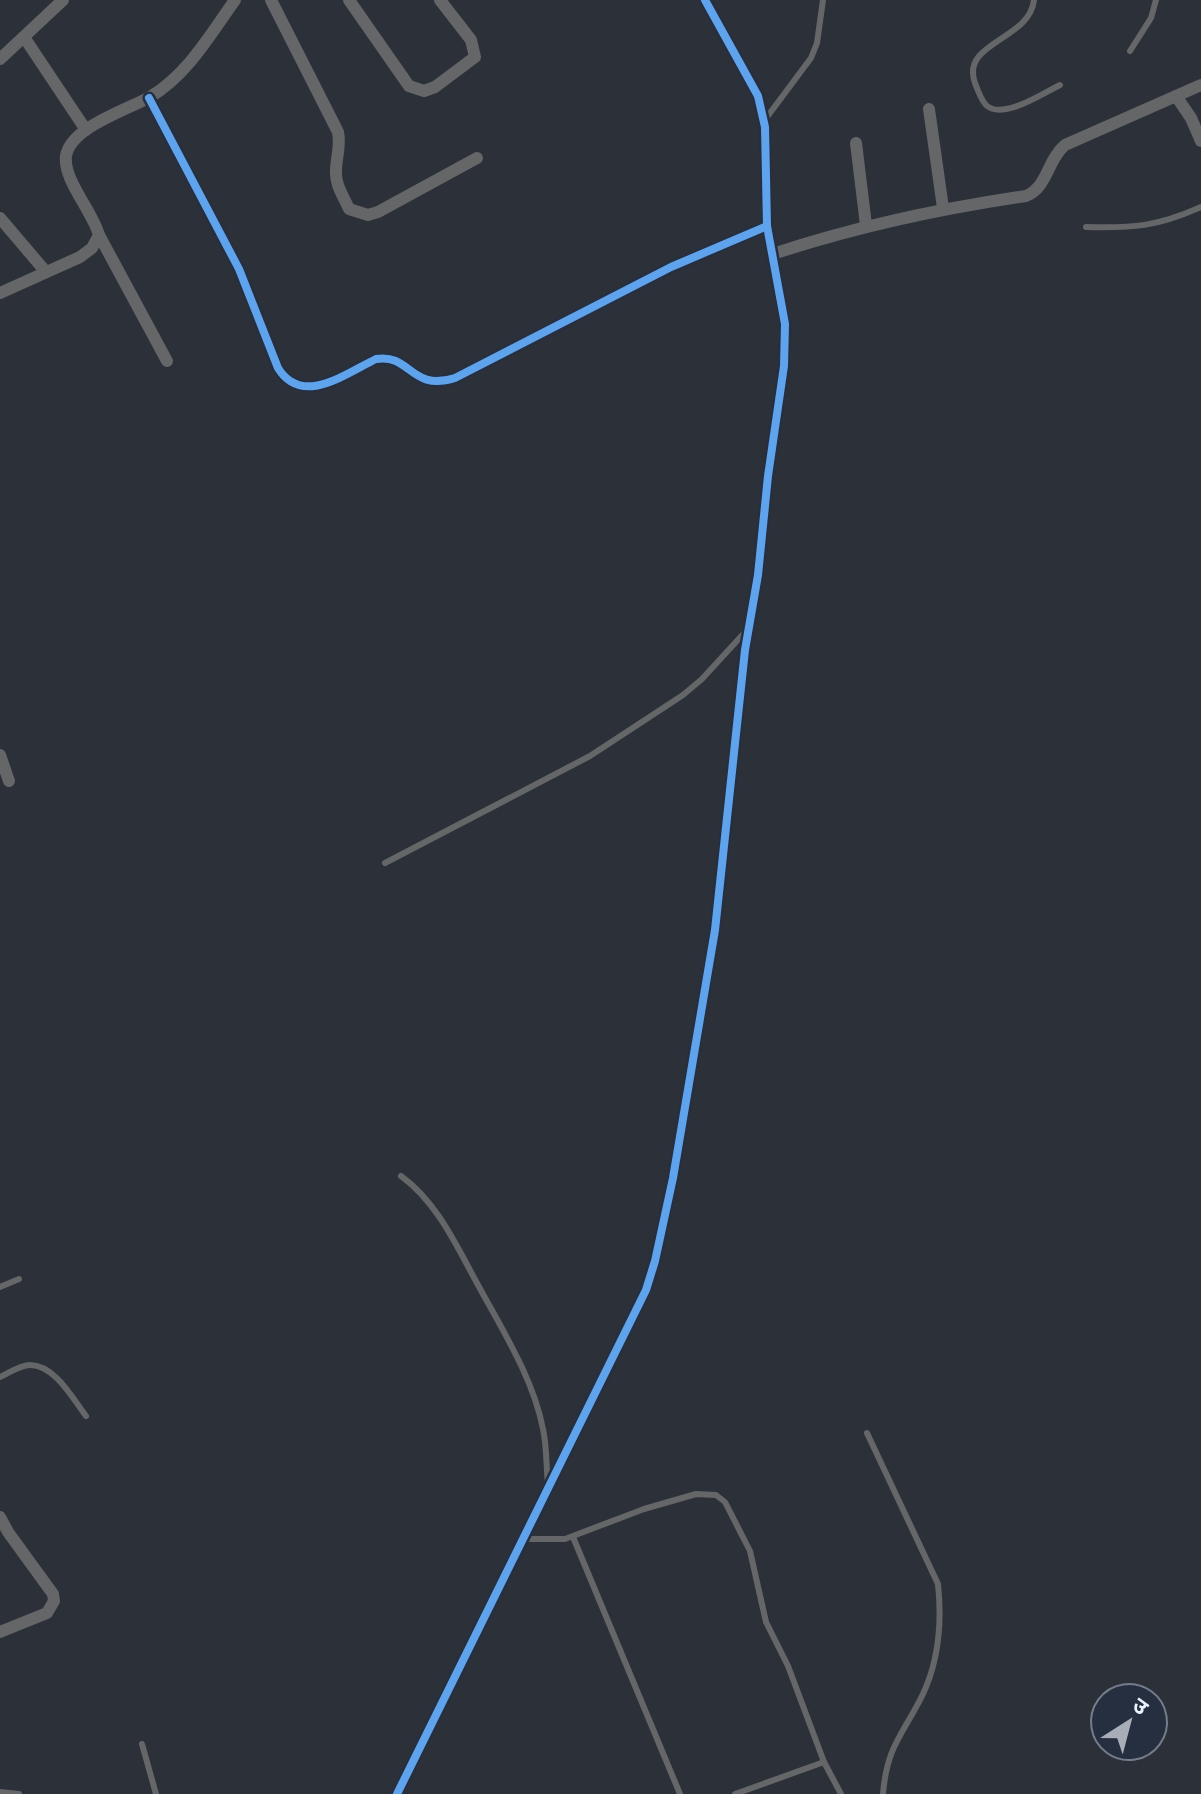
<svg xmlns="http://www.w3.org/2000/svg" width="1201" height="1794" font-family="'Source Sans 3','Noto Sans Devanagari',sans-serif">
  <rect width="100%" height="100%" fill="#2c3039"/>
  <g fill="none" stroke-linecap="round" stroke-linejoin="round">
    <!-- lane -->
    <g stroke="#646667" stroke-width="6">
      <path d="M1034 0C1030 40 960 42 975 83 978 91 981 100 986 105 1002 121 1043 93 1060 85"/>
      <path d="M1130 51 1151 18 1156 0"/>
      <path d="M764 121 811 58 817 43 823 0"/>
      <path d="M1086 227C1134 228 1156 227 1201 207"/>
      <path d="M385 863 590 756 683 695 702 679 746 631"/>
      <path d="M401 1176C438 1203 457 1247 478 1285 503 1331 533 1378 543 1429 547 1447 546 1466 548 1484"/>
      <path d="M0 1287 19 1279"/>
      <path d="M0 1377C9 1373 20 1365 30 1365 55 1365 73 1399 86 1416"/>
      <path d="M867 1433 938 1584C942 1622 939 1661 922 1696 902 1736 887 1746 883 1794"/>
      <path d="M573 1537 680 1794"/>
      <path d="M524 1539H565L644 1509 696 1494 716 1495 725 1502 750 1551 766 1622 788 1666 824 1762 841 1794"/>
      <path d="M142 1744 156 1794"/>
      <path d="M0 1792 19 1794"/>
      <path d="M735 1794 824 1762"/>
    </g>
    <!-- street -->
    <g stroke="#646667" stroke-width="12">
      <path d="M271 0 338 132C341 147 336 157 336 171 335 185 344 197 349 209L368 215 378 212 477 158"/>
      <path d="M349 0 409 86 424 91 435 87 475 57 471 40 440 0"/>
      <path d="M24 37 86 130"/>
      <path d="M0 59 63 0"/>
      <path d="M1176 96 1191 118 1201 141"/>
      <path d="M149 98 239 269 278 368C302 407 345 374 376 359 411 353 410 392 455 378L671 267 767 226"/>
      <path d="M929 109 943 208"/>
      <path d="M856 143 866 225"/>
      <path d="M0 218 46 272"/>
      <path d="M99 235 167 361"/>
      <path d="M773 254C858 226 937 209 1026 196 1048 187 1047 160 1065 145L1201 85"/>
      <path d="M0 293 80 257 92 248 99 235C92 210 63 180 66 156 71 127 127 110 150 97 188 74 210 35 235 0"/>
      <path d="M0 755 9 781"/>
      <path d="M0 1517 8 1532 53 1594 54 1601 47 1613 0 1632"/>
      <path d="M397 1794 646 1290 655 1261 673 1178 715 930 745 650 758 575 768 476 784 366 785 324 767 226 765 127 758 96 705 0"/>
    </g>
    <!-- cycleway casing -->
    <g stroke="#262f3f" stroke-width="13">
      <g id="cycleway">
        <path d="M149 98 239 269 278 368C302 407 345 374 376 359 411 353 410 392 455 378L671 267 767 226"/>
        <path d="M397 1794 646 1290 655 1261 673 1178 715 930 745 650 758 575 768 476 784 366 785 324 767 226 765 127 758 96 705 0"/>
      </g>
    </g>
    <!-- cycleway -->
    <use href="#cycleway" stroke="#60a3ed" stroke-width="8"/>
  </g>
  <!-- north arrow -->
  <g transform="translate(1129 1722) rotate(36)"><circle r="38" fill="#262f3f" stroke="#757d8b" stroke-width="2"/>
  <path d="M0-6L14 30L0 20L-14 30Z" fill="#a8adb8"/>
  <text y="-12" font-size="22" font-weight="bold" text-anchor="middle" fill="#ebf1fc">उ</text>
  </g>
</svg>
